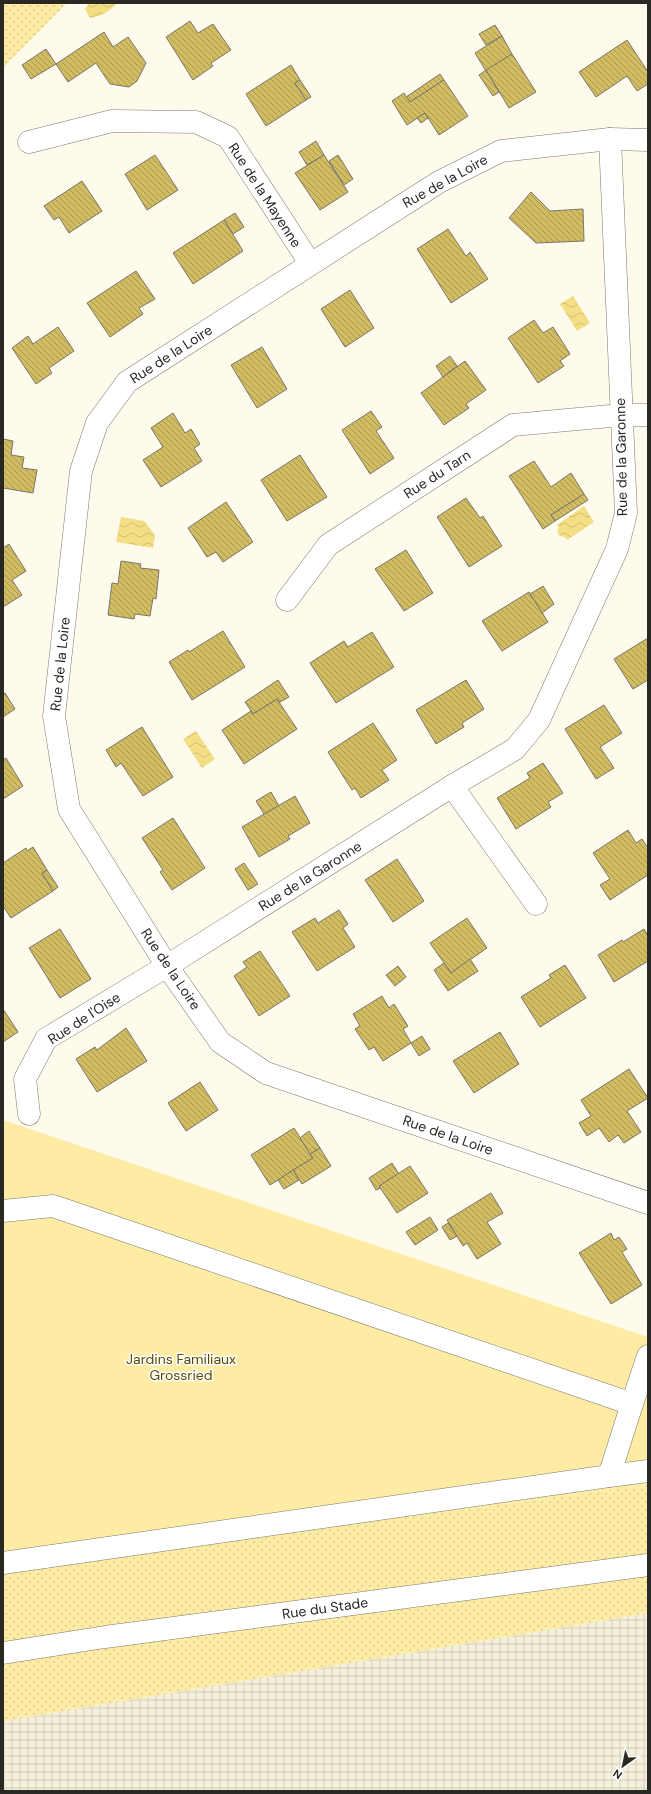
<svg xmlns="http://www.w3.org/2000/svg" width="651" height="1794" font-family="'DM Sans',sans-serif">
  <defs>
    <pattern id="industrial-grid" width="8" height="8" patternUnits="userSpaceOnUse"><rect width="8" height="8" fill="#f5f0db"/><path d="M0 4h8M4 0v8" fill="none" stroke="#d2cebc"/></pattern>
    <pattern id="grass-dots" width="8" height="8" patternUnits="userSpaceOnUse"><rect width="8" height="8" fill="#feeca5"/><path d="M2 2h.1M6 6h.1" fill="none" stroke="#daca8e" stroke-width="1.8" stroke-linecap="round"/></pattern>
    <pattern id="water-waves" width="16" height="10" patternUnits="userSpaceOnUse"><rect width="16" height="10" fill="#f4de84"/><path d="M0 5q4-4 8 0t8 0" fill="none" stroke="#d1be72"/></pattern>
    <pattern id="building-back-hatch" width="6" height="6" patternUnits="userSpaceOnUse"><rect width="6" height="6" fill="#d2bc62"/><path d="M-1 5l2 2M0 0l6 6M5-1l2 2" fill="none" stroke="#aa9950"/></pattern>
  </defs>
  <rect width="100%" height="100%" fill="#fefbed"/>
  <!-- industrial -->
  <path fill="url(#industrial-grid)" d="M648 1613V1791H3V1721Z"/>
  <!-- grass -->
  <g fill="url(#grass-dots)">
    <path d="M3 3H67L3 68Z"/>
    <path d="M648 1485V1613L3 1721V1570Z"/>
  </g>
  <!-- garden -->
  <path fill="#feeca5" d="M3 1120 648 1337V1485L3 1570Z"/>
  <!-- water -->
  <g fill="url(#water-waves)">
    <path d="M89 3H117C109 12 102 16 90 18L85 9Z"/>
    <path d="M573 296 590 323 577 331 560 304Z"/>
    <path d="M584 506 594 522 567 540 565 537 560 536 557 532 559 527 557 525Z"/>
    <path d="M121 517 144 521 155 535 153 548 116 542Z"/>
    <path d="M196 731 215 759 202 768 183 739Z"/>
  </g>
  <!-- building -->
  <g fill="url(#building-back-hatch)" stroke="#79766a">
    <path d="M190 21 198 33 213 24 231 50 211 63 213 66 193 80 166 37Z"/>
    <path d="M495 25 502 36 486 45 479 34Z"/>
    <path d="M104 32 113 47 128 37 146 63 137 81 129 87 110 84 96 63 68 82 56 64Z"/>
    <path d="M502 36 512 54 486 71 475 53Z"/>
    <path d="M627 40 648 72V84L637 91 627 76 596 97 579 72Z"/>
    <path d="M46 49 56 64 31 79 22 65Z"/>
    <path d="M512 54 536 92 509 108 486 70Z"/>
    <path d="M291 65 300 80 295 83 306 100 266 126 246 94Z"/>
    <path d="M486 70 499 92 493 96 479 75Z"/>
    <path d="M440 74 444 80 410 102 406 97Z"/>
    <path d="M300 80 311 97 306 100 295 83Z"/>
    <path d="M444 80 468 116 439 135 425 113 407 125 392 101 404 93 410 102Z"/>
    <path d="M425 113 428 118 421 123 417 118Z"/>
    <path d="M316 141 324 155 307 165 299 152Z"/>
    <path d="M155 155 178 190 147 210 125 174Z"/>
    <path d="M324 155 348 192 320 210 295 173Z"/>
    <path d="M338 155 353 179 344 185 329 161Z"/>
    <path d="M82 181 102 211 69 233 59 217 54 220 44 206Z"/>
    <path d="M531 192 550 211 583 209 584 241 536 243 509 218Z"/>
    <path d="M235 213 244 227 233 234 224 220Z"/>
    <path d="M224 220 243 251 193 284 173 253Z"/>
    <path d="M448 229 466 256 470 252 488 279 451 303 417 249Z"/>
    <path d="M136 271 155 299 139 308 143 314 110 337 87 303Z"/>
    <path d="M350 290 374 328 345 347 321 309Z"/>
    <path d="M534 320 543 333 553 327 570 354 560 361 564 366 538 383 508 338Z"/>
    <path d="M58 327 74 351 49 368 52 373 36 384 12 348 28 336 33 344Z"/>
    <path d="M262 347 287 389 257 408 231 365Z"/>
    <path d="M450 356 457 366 443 377 436 366Z"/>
    <path d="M465 361 486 390 466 404 469 408 444 425 421 393Z"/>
    <path d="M371 411 382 427 376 431 394 458 370 474 342 430Z"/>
    <path d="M173 413 185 433 191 429 200 444 194 448 202 461 161 487 143 460 163 447 151 428Z"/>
    <path d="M3 439 13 441 11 455 24 457 22 468 37 470 33 493 3 488Z"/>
    <path d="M300 455 327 497 287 521 261 480Z"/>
    <path d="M534 461 551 487 571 473 584 494 551 515 555 521 543 529 509 476Z"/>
    <path d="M584 494 588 500 555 521 551 515Z"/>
    <path d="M466 498 480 518 483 516 502 546 469 567 437 517Z"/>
    <path d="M226 502 253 542 223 562 216 552 207 557 188 528Z"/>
    <path d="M9 544 26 571 12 580 22 595 3 607V548Z"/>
    <path d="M406 550 433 593 404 611 375 569Z"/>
    <path d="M121 561 141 564 140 568 159 570 156 599 153 598 150 616 135 614 134 619 108 615 112 583 118 584Z"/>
    <path d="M543 586 554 604 542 613 530 594Z"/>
    <path d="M529 592 548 622 502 651 482 621Z"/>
    <path d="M223 631 245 667 192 700 169 662 188 650 189 652Z"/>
    <path d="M372 632 394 667 336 703 310 663 344 641 348 647Z"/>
    <path d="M648 638V680L633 689 614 659Z"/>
    <path d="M278 680 289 697 280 702 277 699 253 714 245 702Z"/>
    <path d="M466 680 484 709 462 723 464 727 436 744 416 710Z"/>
    <path d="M5 693 15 709 3 717V694Z"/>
    <path d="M277 699 297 729 244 764 222 730 251 711 253 714Z"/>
    <path d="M604 705 622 733 600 747 614 768 596 779 565 729Z"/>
    <path d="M373 723 397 760 382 770 389 780 361 798 355 788 352 790 328 752Z"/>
    <path d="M142 727 173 777 143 796 121 763 116 767 106 750Z"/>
    <path d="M6 758 23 786 3 799V760Z"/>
    <path d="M543 763 563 793 548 802 551 807 516 829 497 798 530 778 527 773Z"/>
    <path d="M271 792 279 806 264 814 256 801Z"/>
    <path d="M295 796 310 823 288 836 290 839 259 857 242 827Z"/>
    <path d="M173 818 205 868 172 890 160 872 163 870 142 838Z"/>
    <path d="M628 830 636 843 642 839 648 848V875L610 900 600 885 610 879 593 853Z"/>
    <path d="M33 847 47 870 42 873 53 891 11 918 3 906V863L26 848 27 851Z"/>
    <path d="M397 859 424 901 393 922 365 880Z"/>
    <path d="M244 863 258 884 248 890 235 869Z"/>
    <path d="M47 870 58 887 53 891 42 873Z"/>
    <path d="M339 910 348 924 343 928 355 947 317 971 292 932 315 918 318 923Z"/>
    <path d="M467 918 487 948 451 973 430 943Z"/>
    <path d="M60 929 91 979 60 998 29 948Z"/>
    <path d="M644 929 648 936V961L614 982 598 955 622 940 623 942Z"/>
    <path d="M260 951 290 996 259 1016 234 976 247 967 243 962Z"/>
    <path d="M470 959 478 971 448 991 434 970 444 963 451 973Z"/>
    <path d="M565 965 586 998 540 1027 521 997 551 978 549 975Z"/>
    <path d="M398 966 406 977 395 986 386 975Z"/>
    <path d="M382 996 389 1008 394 1004 408 1026 403 1029 411 1043 383 1061 374 1047 369 1050 355 1029 360 1026 353 1014Z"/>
    <path d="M3 1009 18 1032 3 1042Z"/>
    <path d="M126 1028 147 1061 97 1092 76 1059 95 1047 97 1050Z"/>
    <path d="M500 1032 519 1064 474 1093 453 1061Z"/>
    <path d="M422 1036 430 1049 419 1056 411 1043Z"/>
    <path d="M629 1069 648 1098 627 1111 641 1132 624 1143 618 1135 609 1142 599 1128 587 1136 579 1123 591 1116 581 1100Z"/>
    <path d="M200 1082 218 1110 186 1131 168 1103Z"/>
    <path d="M294 1128 313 1158 270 1185 251 1155Z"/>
    <path d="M309 1131 320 1148 310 1154 300 1138Z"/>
    <path d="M320 1148 331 1166 302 1184 293 1170 313 1158 310 1154Z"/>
    <path d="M392 1163 399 1174 379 1186 381 1188 376 1190 369 1178Z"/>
    <path d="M410 1166 428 1193 397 1213 379 1186Z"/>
    <path d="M293 1170 299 1180 284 1189 278 1180Z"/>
    <path d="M491 1193 503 1213 487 1222 501 1244 477 1259 467 1243 463 1246 447 1220Z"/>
    <path d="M430 1217 438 1230 415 1245 406 1232Z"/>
    <path d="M448 1223 457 1236 450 1240 442 1227Z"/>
    <path d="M611 1233 614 1240 619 1237 627 1249 622 1252 642 1285 611 1304 579 1253Z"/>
  </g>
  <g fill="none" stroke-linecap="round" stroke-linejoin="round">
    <!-- minor casing -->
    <g stroke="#7c796d" stroke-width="23">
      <g id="minor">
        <path d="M648 140 610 139 501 151 439 182 127 382 97 423 81 471 54 716 69 809 167 966 220 1042 266 1073 648 1203"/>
        <path d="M29 142 112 121 196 122 228 137 310 263"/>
        <path d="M287 600 328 545 513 425 621 415H648"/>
        <path d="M452 786 536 904"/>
        <path d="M29 1114 25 1079 46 1039 167 966 452 786 515 749 539 720 617 549 626 513 610 139"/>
        <path d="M3 1211 53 1206 632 1404 648 1356"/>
        <path d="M609 1476 648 1471"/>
        <path d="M3 1563 609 1476 632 1404"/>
        <path d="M3 1653 105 1637 648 1565"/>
      </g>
    </g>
    <!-- minor -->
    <use href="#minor" stroke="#fff" stroke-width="22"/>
  </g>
  <g text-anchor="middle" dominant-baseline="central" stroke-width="3" stroke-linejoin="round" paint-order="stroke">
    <!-- street labels -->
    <g font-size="14" fill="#292823" stroke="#fff">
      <text transform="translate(445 181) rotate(-29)">Rue de la Loire</text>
      <text transform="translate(265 195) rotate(57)">Rue de la Mayenne</text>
      <text transform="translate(171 354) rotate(-33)">Rue de la Loire</text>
      <text transform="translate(621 457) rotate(-91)">Rue de la Garonne</text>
      <text transform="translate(437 474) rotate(-33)">Rue du Tarn</text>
      <text transform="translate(60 664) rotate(-84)">Rue de la Loire</text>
      <text transform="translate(310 876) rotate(-32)">Rue de la Garonne</text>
      <text transform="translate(171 969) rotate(56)">Rue de la Loire</text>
      <text transform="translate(84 1018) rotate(-33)">Rue de l'Oise</text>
      <text transform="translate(448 1135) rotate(19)">Rue de la Loire</text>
      <text transform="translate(325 1608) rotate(-8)">Rue du Stade</text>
    </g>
    <!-- park labels -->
    <g font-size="14" fill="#5a4b00" stroke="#fff">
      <text x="181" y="1359">Jardins Familiaux<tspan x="181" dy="16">Grossried</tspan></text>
    </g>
  </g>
  <!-- border -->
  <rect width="651" height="1794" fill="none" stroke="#292823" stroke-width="8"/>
  <!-- north arrow -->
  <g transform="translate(623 1766) rotate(213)" stroke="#ffffff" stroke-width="3" paint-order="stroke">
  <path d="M0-3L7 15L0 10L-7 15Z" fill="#292823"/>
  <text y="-6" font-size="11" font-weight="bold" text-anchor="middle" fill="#292823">N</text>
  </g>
</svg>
